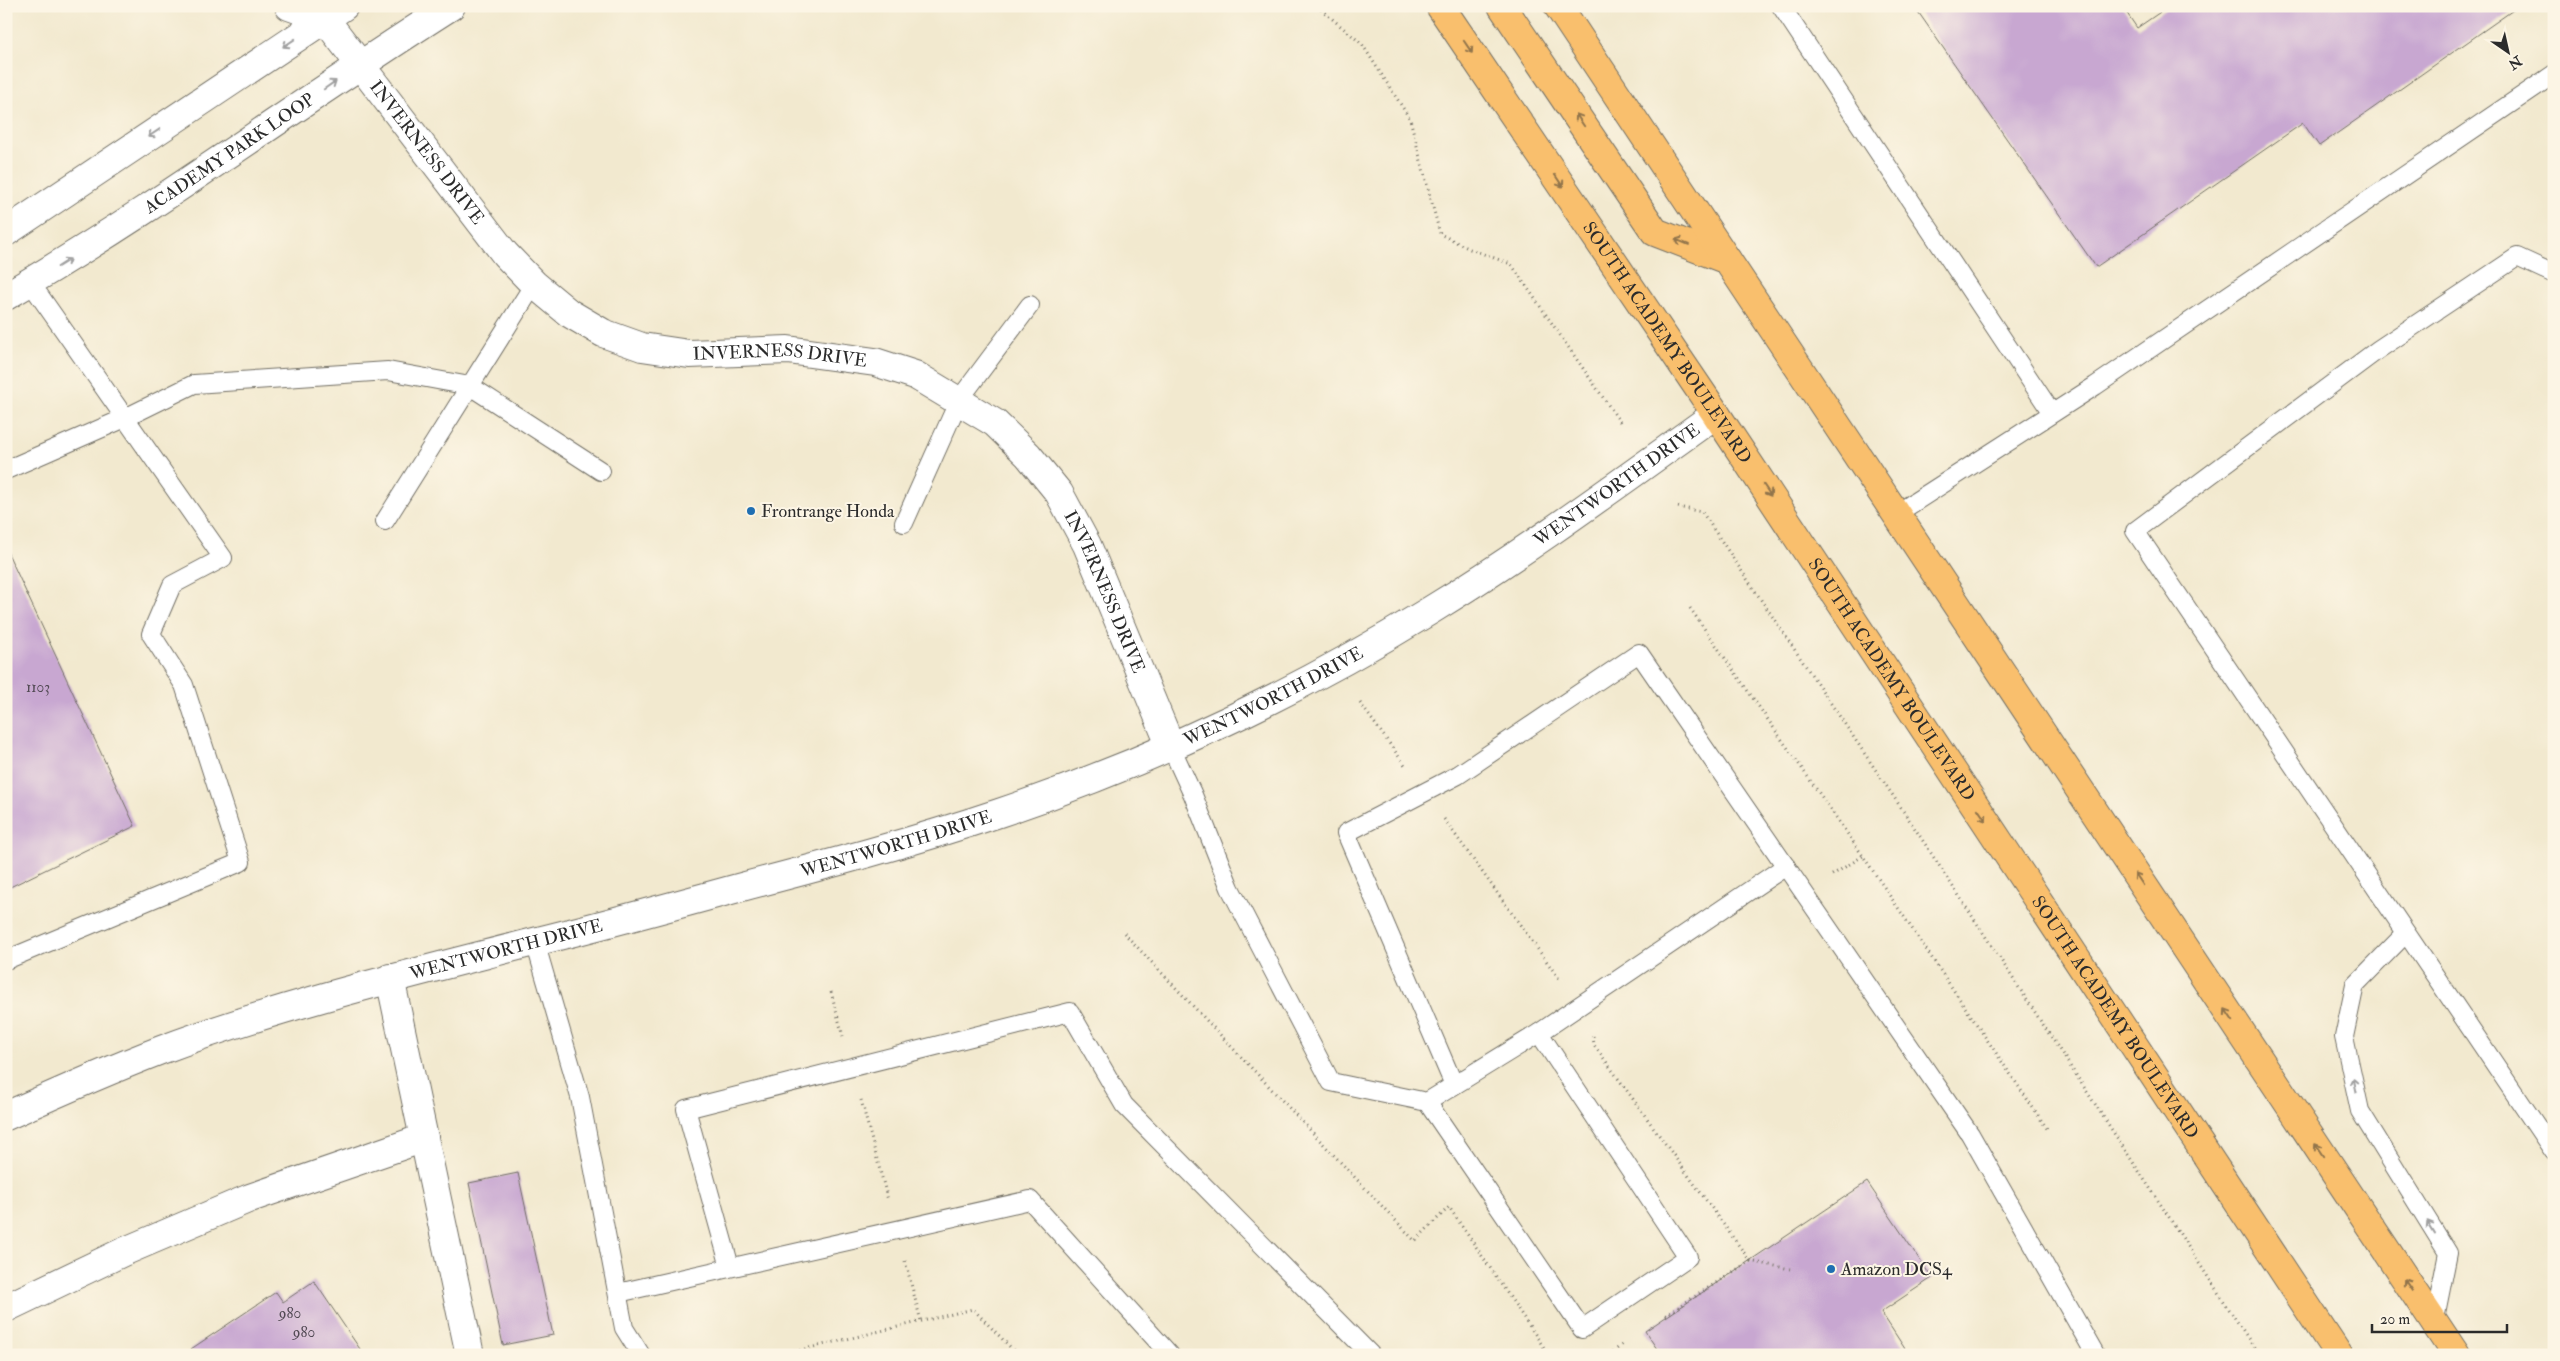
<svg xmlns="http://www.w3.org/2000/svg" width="2560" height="1361" font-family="'IM FELL Double Pica',serif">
  <rect width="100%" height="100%" fill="#fcf5e5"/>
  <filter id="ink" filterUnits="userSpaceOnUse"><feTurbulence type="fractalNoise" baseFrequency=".02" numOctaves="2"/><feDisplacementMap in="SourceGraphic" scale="10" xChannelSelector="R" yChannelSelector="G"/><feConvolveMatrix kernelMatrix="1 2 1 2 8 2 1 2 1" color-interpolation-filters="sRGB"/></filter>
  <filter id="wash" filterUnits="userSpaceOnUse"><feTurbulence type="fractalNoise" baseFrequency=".0096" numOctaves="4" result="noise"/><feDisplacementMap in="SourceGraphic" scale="20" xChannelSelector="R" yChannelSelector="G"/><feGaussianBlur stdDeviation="1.12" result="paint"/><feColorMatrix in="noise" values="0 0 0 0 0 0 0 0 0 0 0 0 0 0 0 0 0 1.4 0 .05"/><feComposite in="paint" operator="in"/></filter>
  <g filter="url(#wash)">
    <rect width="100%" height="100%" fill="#f2e9cf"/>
    <g id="blocks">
      <!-- building -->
      <g fill="#c8a7d1">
        <path d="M1914 6H2122L2137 28 2169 6H2515L2516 8 2319 146 2303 123 2096 267Z"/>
        <path d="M6 549 135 826 6 889Z"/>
        <path d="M518 1173 553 1335 503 1345 469 1183Z"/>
        <path d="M1867 1182 1932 1278 1881 1312 1909 1355H1661L1645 1331Z"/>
        <path d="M314 1281 364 1355H194L191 1349 276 1292 283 1302Z"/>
      </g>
    </g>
  </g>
  <g filter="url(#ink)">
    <use href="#blocks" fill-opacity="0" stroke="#716e64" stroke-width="1"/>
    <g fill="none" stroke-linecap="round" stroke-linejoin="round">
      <!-- service casing -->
      <g stroke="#716e64" stroke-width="20">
        <g id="service">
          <path d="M1781 6 2052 413"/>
          <path d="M2554 274 2517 257 2379 349 2135 531 2554 1152"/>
          <path d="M6 470 125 418 194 384 388 371 470 386 601 471"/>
          <path d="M1896 514 2095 386 2554 74"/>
          <path d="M385 521 534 284"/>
          <path d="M904 523 959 400 1030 305"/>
          <path d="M1171 747 1193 795 1230 888 1331 1082 1427 1102 1582 1329 1688 1257 1539 1033"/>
          <path d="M2406 933 2355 985 2344 1037 2360 1111 2448 1253 2434 1323"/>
          <path d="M535 942 580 1097 624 1328 641 1355"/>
          <path d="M6 960 241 862 184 685 151 634 172 585 223 558 30 282"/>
          <path d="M1454 1085 1346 833 1458 775 1639 653 1970 1134 2094 1352 2089 1355"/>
          <path d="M1427 1102 1539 1033 1786 866"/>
          <path d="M730 1267 686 1109 1070 1012 1124 1105 1371 1355"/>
          <path d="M618 1293 1030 1200 1170 1355"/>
        </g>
      </g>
      <!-- minor casing -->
      <g stroke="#716e64" stroke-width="30">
        <g id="minor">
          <path d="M289 6 325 19"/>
          <path id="s1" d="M323 6 325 19 505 254 534 284 569 313 603 333 642 347 689 354 788 350 875 362 915 375 995 423 1028 455 1059 493 1087 545 1171 747"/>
          <path d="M390 978 470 1355"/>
          <path id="s2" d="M6 1116C57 1093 109 1070 161 1050 281 1005 406 975 530 943 600 926 669 907 738 888 826 865 913 842 999 813 1150 762 1295 694 1431 610 1529 550 1622 481 1716 414"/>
          <path d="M6 1308 123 1252 250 1198 424 1138"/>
        </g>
      </g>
      <!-- tertiary casing -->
      <g stroke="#716e64" stroke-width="30">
        <g id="tertiary">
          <path d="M6 232 344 6"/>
          <path id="s3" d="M6 296C159 207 301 101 451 6"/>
        </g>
      </g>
      <!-- trunk casing -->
      <g stroke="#716e64" stroke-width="30">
        <g id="trunk">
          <path id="s4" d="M1440 6 1716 414 2339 1355"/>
          <path d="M1502 6 1655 232 1727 260"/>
          <path d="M1558 6 2456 1355"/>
        </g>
      </g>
      <!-- path -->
      <g stroke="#716e64" stroke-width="3" stroke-dasharray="1 4" stroke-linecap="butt">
        <path d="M1317 6 1362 44 1410 119 1440 234 1470 249 1511 264 1620 422"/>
        <path d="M1678 507 1702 512 1910 821 2259 1355"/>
        <path d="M1690 608 1863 856 2048 1130"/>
        <path d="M1360 703 1405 765"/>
        <path d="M1444 819 1560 980"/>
        <path d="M1832 875 1863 856"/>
        <path d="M1124 933 1415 1241 1449 1207 1549 1355"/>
        <path d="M831 992 843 1036"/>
        <path d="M1593 1036 1594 1045 1750 1261 1663 1317"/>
        <path d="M861 1100 888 1200"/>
        <path d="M905 1261 921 1321"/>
        <path d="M1750 1261 1790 1269"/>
        <path d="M780 1355 973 1309 1018 1355"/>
        <path d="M1609 1355 1623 1344"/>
      </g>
      <!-- service -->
      <use href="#service" stroke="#fff" stroke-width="18"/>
      <!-- minor -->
      <use href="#minor" stroke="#fff" stroke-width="28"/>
      <!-- tertiary -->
      <use href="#tertiary" stroke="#fff" stroke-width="28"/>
      <!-- trunk -->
      <use href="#trunk" stroke="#f9bf6d" stroke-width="28"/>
    </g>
    <!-- one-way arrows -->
    <defs><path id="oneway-shaft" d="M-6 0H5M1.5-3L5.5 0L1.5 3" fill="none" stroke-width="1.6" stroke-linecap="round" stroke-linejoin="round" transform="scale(1.25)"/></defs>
    <g stroke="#a0a0a0">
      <use href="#oneway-shaft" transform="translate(289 43) rotate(146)"/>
      <use href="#oneway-shaft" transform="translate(330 85) rotate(-35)"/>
      <use href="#oneway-shaft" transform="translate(154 133) rotate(146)"/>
      <use href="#oneway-shaft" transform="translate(64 263) rotate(-32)"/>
      <use href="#oneway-shaft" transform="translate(2355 1085) rotate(-102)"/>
      <use href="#oneway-shaft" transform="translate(2431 1227) rotate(-122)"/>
    </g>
    <g stroke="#92754c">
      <use href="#oneway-shaft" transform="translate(1468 47) rotate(56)"/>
      <use href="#oneway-shaft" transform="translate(1580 120) rotate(-124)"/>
      <use href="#oneway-shaft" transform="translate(1559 181) rotate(56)"/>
      <use href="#oneway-shaft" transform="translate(1682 242) rotate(-158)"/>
      <use href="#oneway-shaft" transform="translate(1767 490) rotate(56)"/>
      <use href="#oneway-shaft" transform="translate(1982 815) rotate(56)"/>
      <use href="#oneway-shaft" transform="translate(2139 879) rotate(-124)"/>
      <use href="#oneway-shaft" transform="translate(2229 1015) rotate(-124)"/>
      <use href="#oneway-shaft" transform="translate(2319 1150) rotate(-124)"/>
      <use href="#oneway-shaft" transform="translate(2409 1285) rotate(-124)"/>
    </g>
  </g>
  <!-- markers -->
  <g fill="#1f6fb2" stroke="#fcf5e5" stroke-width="2">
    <circle cx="751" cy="511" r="5"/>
    <circle cx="1831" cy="1269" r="5"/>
  </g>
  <g text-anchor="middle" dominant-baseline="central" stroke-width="4" stroke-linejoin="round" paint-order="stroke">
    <!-- number labels -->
    <g font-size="15" fill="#524a54">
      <text x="38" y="687">1103</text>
      <text x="290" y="1313">980</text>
      <text x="304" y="1332">980</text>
    </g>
    <!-- street labels -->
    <g font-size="18" fill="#2b2b2b" stroke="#fcf5e5">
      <text stroke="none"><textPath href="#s1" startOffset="181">INVERNESS DRIVE</textPath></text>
      <text stroke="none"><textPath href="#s3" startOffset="265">ACADEMY PARK LOOP</textPath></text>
      <text stroke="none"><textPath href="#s4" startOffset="406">SOUTH ACADEMY BOULEVARD</textPath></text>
      <text stroke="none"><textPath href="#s1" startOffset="616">INVERNESS DRIVE</textPath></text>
      <text stroke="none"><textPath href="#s2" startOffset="1742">WENTWORTH DRIVE</textPath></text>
      <text stroke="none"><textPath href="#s1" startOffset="1051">INVERNESS DRIVE</textPath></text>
      <text stroke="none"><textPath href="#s4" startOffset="811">SOUTH ACADEMY BOULEVARD</textPath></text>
      <text stroke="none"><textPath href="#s2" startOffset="1338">WENTWORTH DRIVE</textPath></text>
      <text stroke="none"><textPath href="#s2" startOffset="932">WENTWORTH DRIVE</textPath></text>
      <text stroke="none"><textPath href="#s2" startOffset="528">WENTWORTH DRIVE</textPath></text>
      <text stroke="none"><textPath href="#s4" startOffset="1216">SOUTH ACADEMY BOULEVARD</textPath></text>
    </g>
    <!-- poi labels -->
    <g font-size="18" fill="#2b2b2b" stroke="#fcf5e5" text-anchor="start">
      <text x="761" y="511">Frontrange Honda</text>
      <text x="1841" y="1269">Amazon DCS4</text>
    </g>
  </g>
  <!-- margin -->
  <rect width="2560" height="1361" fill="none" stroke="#fcf5e5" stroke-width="25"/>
  <!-- north arrow -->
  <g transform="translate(2508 52) rotate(146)" stroke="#fcf5e5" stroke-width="4" paint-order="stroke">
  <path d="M0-4L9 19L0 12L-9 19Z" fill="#2b2b2b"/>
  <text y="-8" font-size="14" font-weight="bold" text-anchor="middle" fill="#2b2b2b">N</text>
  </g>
  <!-- scale -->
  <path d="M2372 1324v8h135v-8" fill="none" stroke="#2b2b2b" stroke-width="2.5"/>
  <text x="2380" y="1324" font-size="15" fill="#2b2b2b" stroke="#fcf5e5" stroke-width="4" paint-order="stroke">20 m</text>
</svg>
